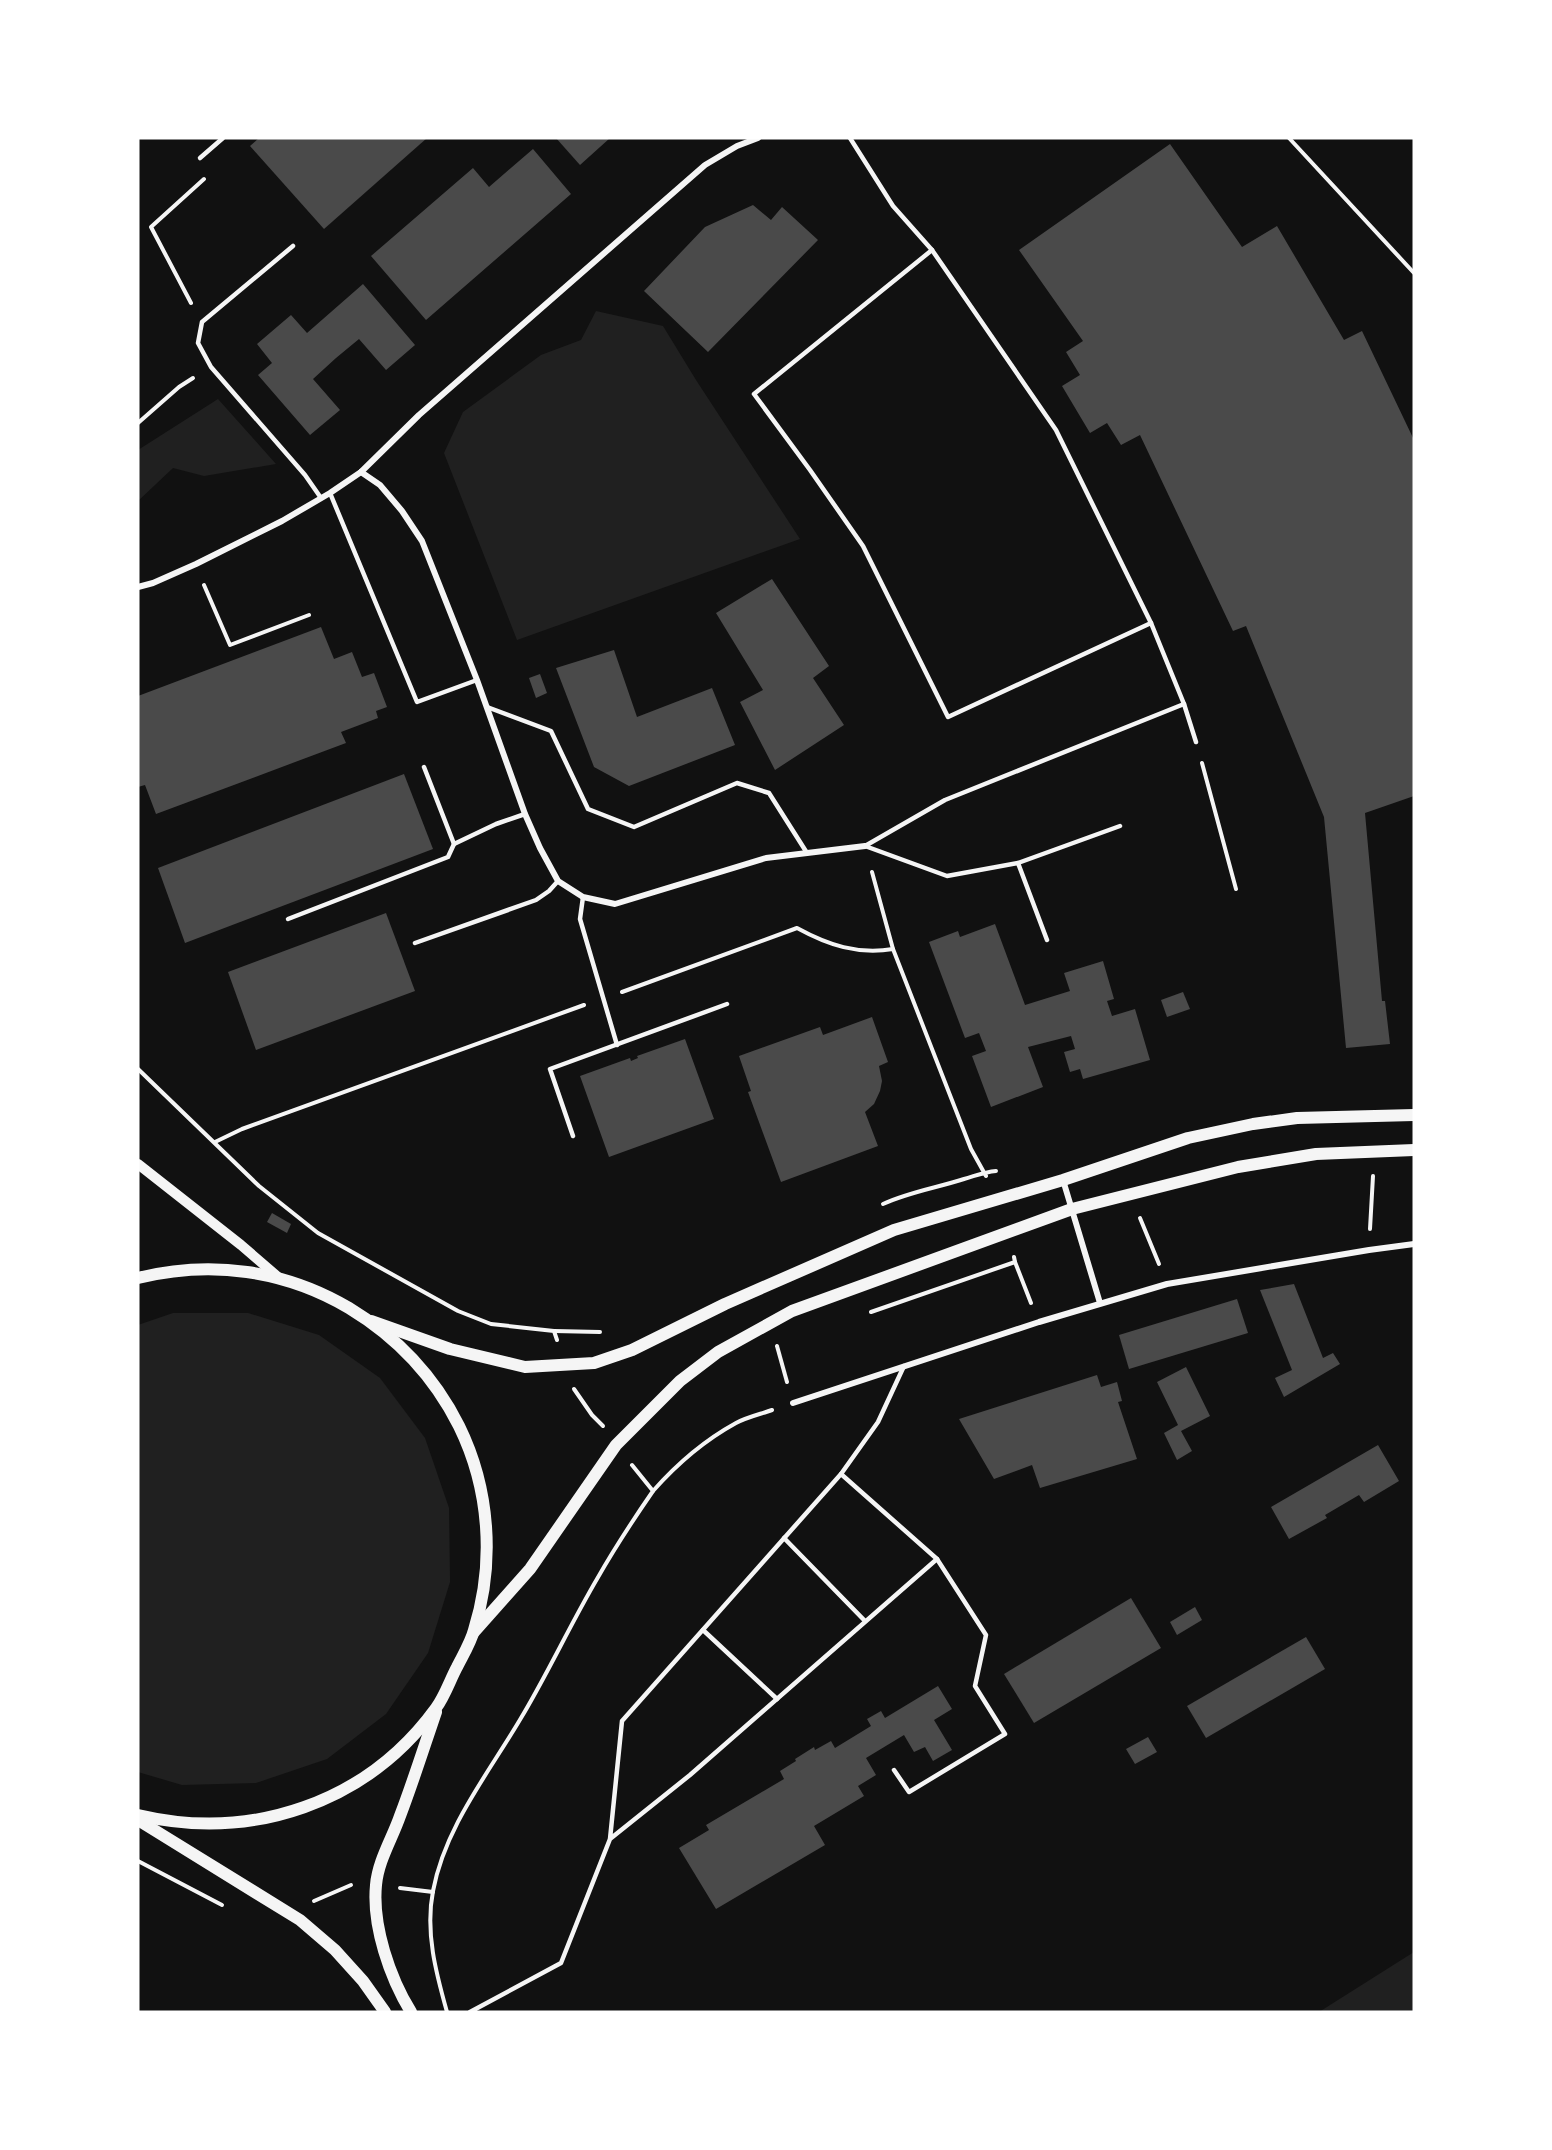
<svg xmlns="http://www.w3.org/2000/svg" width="1552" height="2150" font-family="Overpass,sans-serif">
  <rect width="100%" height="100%" fill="#111"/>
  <!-- green -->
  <g fill="#202020">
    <path d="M596 311 663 326 696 380 800 539 517 640 444 453 463 412 541 355 581 340Z"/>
    <path d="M218 399 276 464 204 476 173 468 138 501V450Z"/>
    <path d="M173 1313H248L319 1335 380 1378 425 1438 449 1508 450 1582 428 1653 386 1714 327 1759 256 1783 182 1785 138 1772V1325Z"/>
    <path d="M1414 1952V2012H1319Z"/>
  </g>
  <!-- building -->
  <g fill="#4a4a4a">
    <path d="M259 138H427L324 229 250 146Z"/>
    <path d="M556 138H610L580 165Z"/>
    <path d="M1170 144 1242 247 1277 226 1344 340 1362 331 1414 440V796L1365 813 1382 1001H1385L1390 1044 1346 1048 1324 817 1246 626 1233 631 1140 435 1121 445 1107 423 1090 433 1062 386 1080 375 1066 352 1083 341 1019 250Z"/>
    <path d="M533 149 571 194 426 320 371 256 473 168 489 187Z"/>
    <path d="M753 205 771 220 782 207 818 240 708 352 644 291 705 227Z"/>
    <path d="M363 284 415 345 386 370 359 339 336 358 313 379 340 410 310 435 258 375 272 363 257 344 291 315 307 333Z"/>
    <path d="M772 579 829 666 813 678 844 725 775 770 740 702 763 690 716 613Z"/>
    <path d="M321 627 334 659 352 652 362 677 374 673 387 707 376 711 378 718 341 732 346 743 156 814 145 785 138 787V696Z"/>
    <path d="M614 650 637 717 712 688 735 745 629 786 594 767 556 668Z"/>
    <path d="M540 674 547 693 536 698 529 678Z"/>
    <path d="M404 774 433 849 185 943 158 868Z"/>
    <path d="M386 913 415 991 256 1050 228 972Z"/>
    <path d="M995 924 1025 1005 1070 991 1064 973 1103 961 1114 999 1107 1001 1112 1016 1135 1009 1150 1060 1083 1079 1080 1069 1070 1072 1064 1052 1075 1049 1071 1036 1028 1047 1043 1087 991 1107 972 1056 986 1051 979 1033 965 1038 929 942 958 931 960 937Z"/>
    <path d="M1183 992 1190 1009 1167 1017 1161 1000Z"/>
    <path d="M872 1017 888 1062 879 1066 882 1081 880 1091 874 1104 865 1112 878 1146 781 1182 748 1092 751 1091 739 1056 820 1027 823 1035Z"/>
    <path d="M685 1039 714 1119 609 1157 580 1076 630 1058 631 1061 638 1058 637 1056Z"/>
    <path d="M272 1213 291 1224 287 1233 267 1222Z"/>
    <path d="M1294 1284 1323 1358 1333 1353 1340 1364 1284 1397 1275 1378 1292 1370 1260 1290Z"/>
    <path d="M1237 1299 1248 1333 1129 1369 1119 1335Z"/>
    <path d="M1186 1367 1210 1416 1181 1431 1192 1451 1177 1460 1164 1433 1178 1425 1157 1382Z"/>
    <path d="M1097 1375 1101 1387 1117 1382 1122 1401 1118 1402 1137 1459 1040 1488 1032 1465 994 1479 959 1419Z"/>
    <path d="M1378 1445 1399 1481 1364 1502 1359 1495 1325 1515 1327 1518 1289 1539 1271 1507Z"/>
    <path d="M1131 1598 1161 1648 1034 1723 1004 1674Z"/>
    <path d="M1195 1607 1202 1620 1177 1635 1170 1622Z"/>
    <path d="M1306 1637 1325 1669 1206 1738 1187 1706Z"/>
    <path d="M938 1686 952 1709 934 1720 952 1750 933 1761 925 1747 914 1752 904 1735 866 1758 876 1775 858 1786 864 1796 814 1826 825 1845 716 1909 679 1848 709 1830 706 1825 784 1779 780 1771 796 1761 795 1759 814 1747 815 1750 831 1741 835 1748 871 1726 867 1719 881 1711 885 1718Z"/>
    <path d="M1148 1737 1157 1752 1135 1764 1126 1749Z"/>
  </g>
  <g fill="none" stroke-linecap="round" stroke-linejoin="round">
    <!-- path -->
    <g stroke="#f5f5f5" stroke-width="4">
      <path d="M1289 138 1414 273"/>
      <path d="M191 303 151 227 204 179"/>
      <path d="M138 423 179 387 193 378"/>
      <path d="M204 585 230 645 309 615"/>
      <path d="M1202 763 1236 889"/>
      <path d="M872 872 893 949 971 1149 986 1176"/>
      <path d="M622 992 797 928C828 945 858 955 893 949"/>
      <path d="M138 1069 259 1186 318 1233 458 1311 491 1324 554 1331 557 1340"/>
      <path d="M215 1142 242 1129 584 1005"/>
      <path d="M883 1204C909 1192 936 1188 964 1179 975 1176 984 1172 996 1171"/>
      <path d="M1140 1218 1159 1264"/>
      <path d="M1370 1229 1373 1176"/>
      <path d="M1015 1262 1031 1303"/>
      <path d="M871 1312 1015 1262 1014 1257"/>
      <path d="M554 1331 600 1332"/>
      <path d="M777 1346 787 1382"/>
      <path d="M574 1389 592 1415 603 1426"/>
      <path d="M653 1491C676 1465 705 1440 736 1423 747 1417 761 1414 772 1410"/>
      <path d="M138 1861 222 1905"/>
      <path d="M400 1888 433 1892"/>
      <path d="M314 1901 351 1885"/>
      <path d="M447 2012C436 1973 425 1932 433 1891 445 1827 488 1774 521 1718 548 1673 570 1625 597 1579 614 1549 633 1520 653 1491L632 1465"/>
    </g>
    <!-- service -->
    <g stroke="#f5f5f5" stroke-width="4.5">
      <path d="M850 138 893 206 932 250 1056 430 1151 623 1184 704 1196 742"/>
      <path d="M200 158 223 138"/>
      <path d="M293 246 202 322 198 343 211 367 305 475 321 498"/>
      <path d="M932 250 754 394 810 470 863 546 948 717 1151 623"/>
      <path d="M330 493 417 702 477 680"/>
      <path d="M487 707 551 731 588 809 634 827 737 783 769 793 807 853"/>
      <path d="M424 767 454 844 496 824 525 814"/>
      <path d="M865 846 945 800 1184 704"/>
      <path d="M865 846 947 876 1018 863 1120 826"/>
      <path d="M1018 863 1047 940"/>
      <path d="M583 897 580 919 617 1045"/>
      <path d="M288 919 448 857 454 844"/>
      <path d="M415 943 536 900 549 891 558 881"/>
      <path d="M573 1136 550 1069 727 1004"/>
      <path d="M841 1474 878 1422 904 1366"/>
      <path d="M784 1538 865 1621"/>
      <path d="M703 1630 777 1699"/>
      <path d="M894 1770 909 1792 1005 1734 975 1686 986 1635 937 1559"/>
      <path d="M470 2012 561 1963 610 1839 622 1721 841 1474 937 1559 690 1775 610 1839"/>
    </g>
    <!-- minor -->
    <g stroke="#f5f5f5" stroke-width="6">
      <path d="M361 472 380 485 402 511 422 541 477 680 525 814 540 848 558 881 583 897 615 904 766 858 865 846"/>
      <path d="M138 587 153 583 196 564 282 521 330 493 361 472 419 415 705 165 737 146 758 138"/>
      <path d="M1063 1180 1100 1303"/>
      <path d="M793 1403 1039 1322 1167 1284 1369 1250 1414 1244"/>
    </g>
    <!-- tertiary -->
    <path stroke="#f5f5f5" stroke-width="10" d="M138 1164 241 1245 278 1277"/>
    <!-- secondary -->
    <g stroke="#f5f5f5" stroke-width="12">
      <path d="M138 1278C211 1260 285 1270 349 1308 397 1337 434 1376 459 1426 490 1489 495 1563 474 1630 471 1642 463 1655 457 1667 450 1680 445 1696 436 1708 367 1803 252 1842 138 1815"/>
      <path d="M371 1321 450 1349 525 1367 594 1363 632 1350 725 1304 894 1230 1063 1180 1188 1138 1253 1124 1297 1118 1414 1115"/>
      <path d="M474 1632 530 1569 616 1445 680 1381 718 1352 792 1311 1072 1209 1238 1167 1316 1154 1414 1150"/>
      <path d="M138 1820 300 1920 335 1950 363 1981 385 2012"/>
      <path d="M411 2012C390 1978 372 1926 376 1885 378 1861 392 1839 400 1816 413 1782 424 1747 436 1712"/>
    </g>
  </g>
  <!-- border -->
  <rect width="1552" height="2150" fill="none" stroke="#ffffff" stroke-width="279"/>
</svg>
